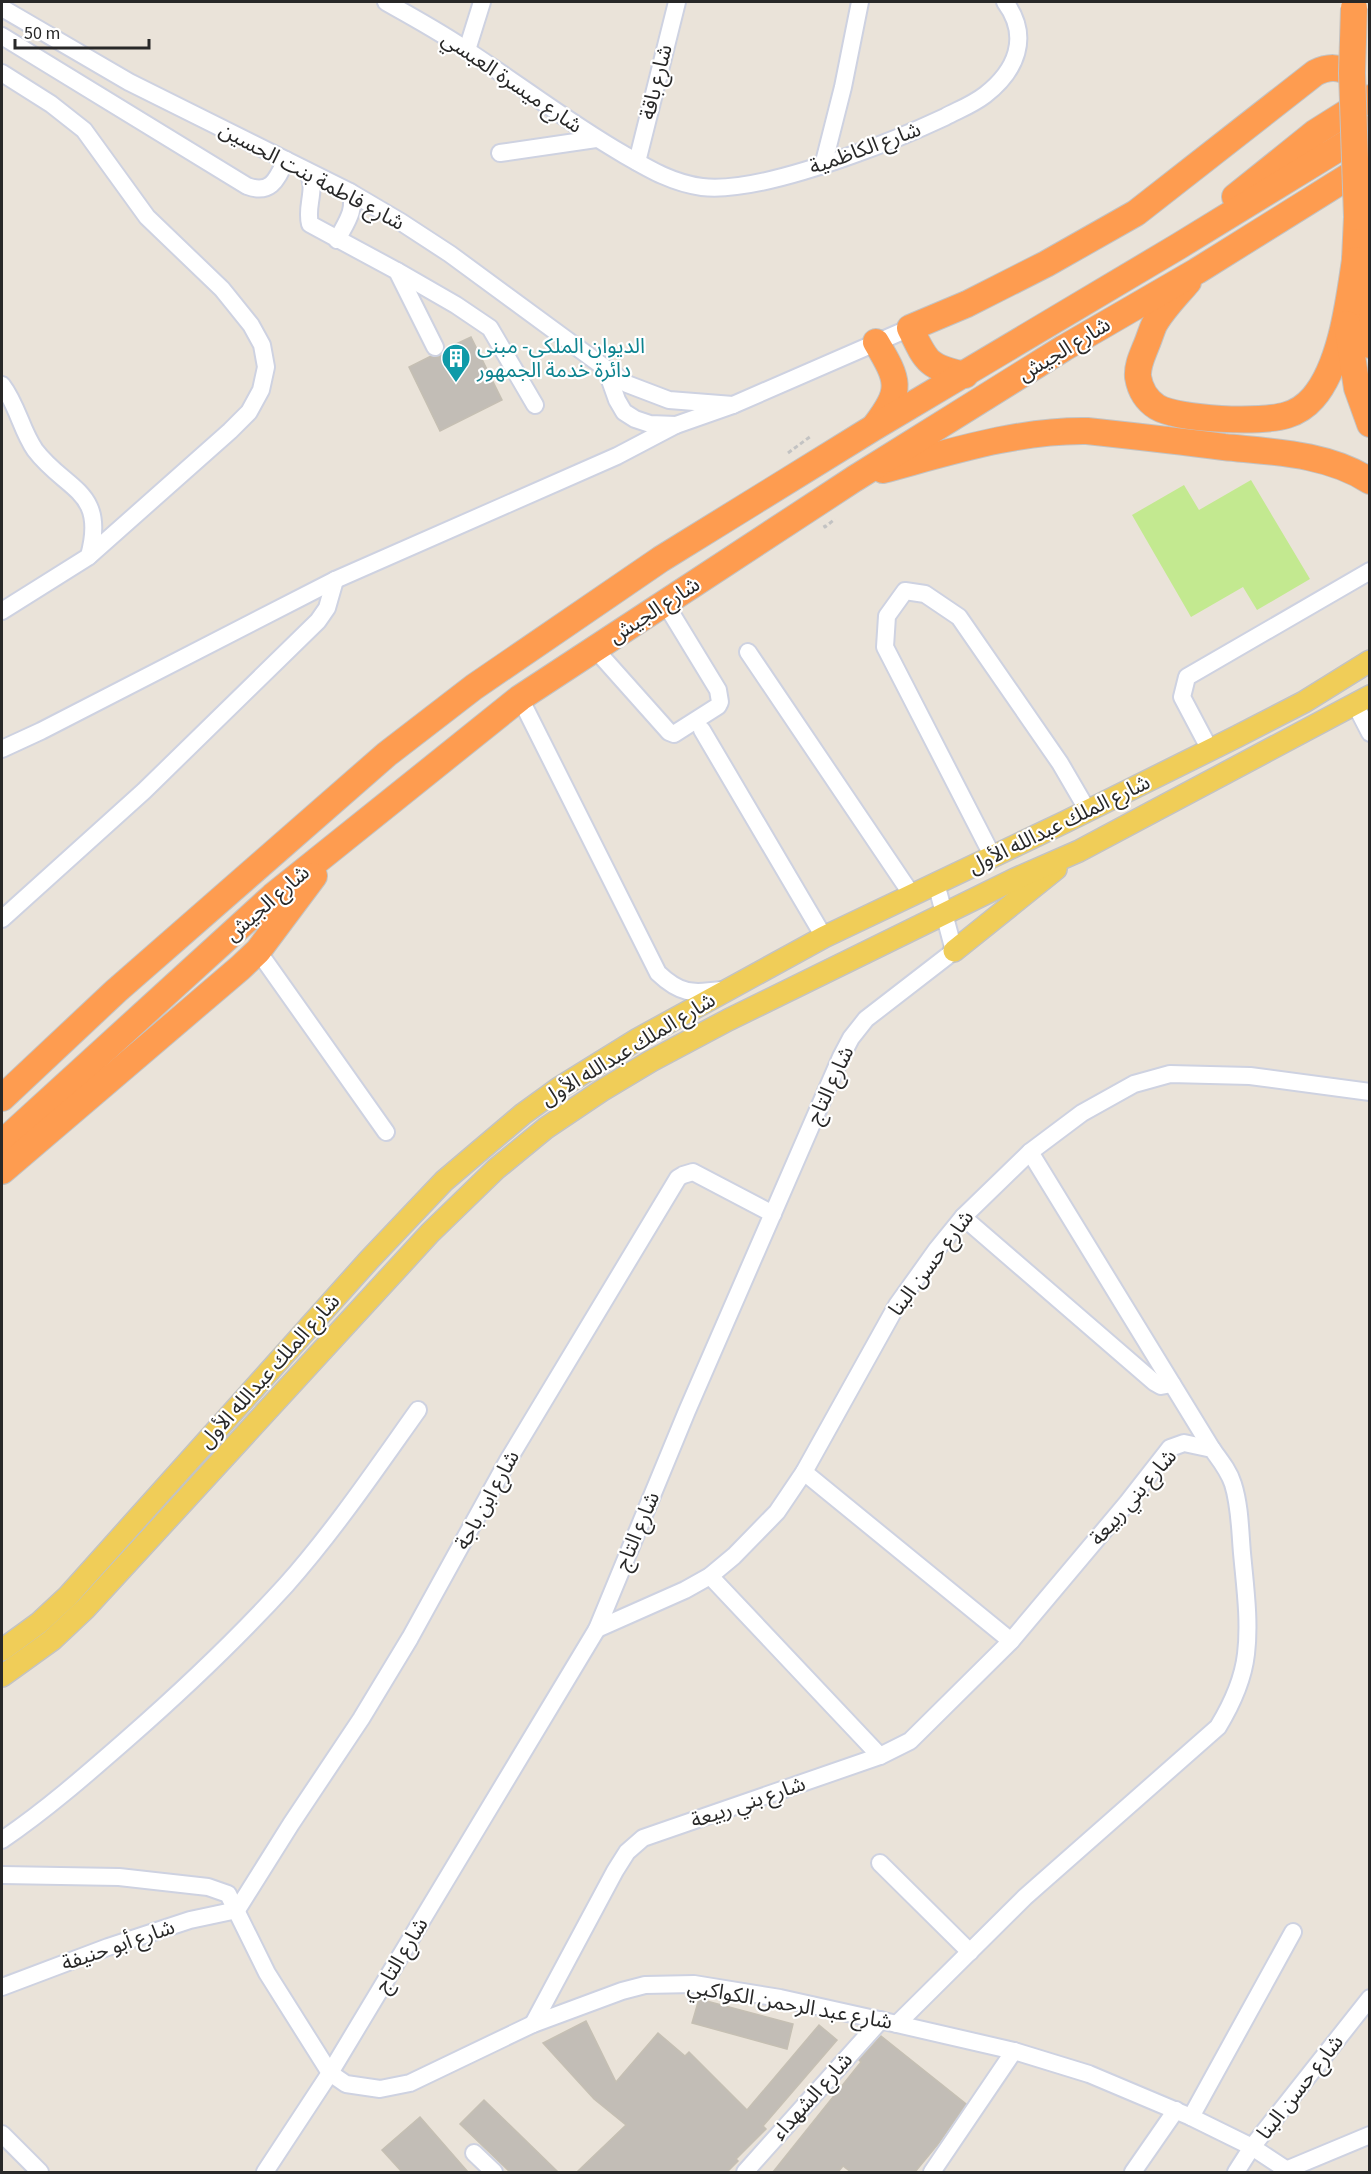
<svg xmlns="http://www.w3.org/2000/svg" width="1371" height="2174" font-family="'Source Sans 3','Noto Sans Arabic',sans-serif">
  <rect width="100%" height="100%" fill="#eae3d9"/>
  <!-- pitch -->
  <path fill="#c3e990" d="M1251 480 1310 579 1257 610 1243 587 1191 617 1132 515 1184 485 1199 510Z"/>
  <!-- building -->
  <g fill="#c2bdb6" stroke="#c5bfb3" stroke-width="1.5">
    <path d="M471 337 502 400 440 431 409 367 431 356 439 357 445 349Z"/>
    <path d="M699 1999 793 2024 787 2049 692 2023Z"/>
    <path d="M586 2021 616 2082 658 2033 685 2056 689 2052 747 2110 819 2025 837 2040 763 2126 766 2129 736 2159 738 2161 727 2172H577L626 2125 594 2099 543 2043Z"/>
    <path d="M881 2036 966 2104 938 2144 915 2172H851L843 2166 838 2172H773L861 2062 859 2060Z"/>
    <path d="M484 2100 558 2172H510L460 2124Z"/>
    <path d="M420 2117 454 2156 468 2172H402L382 2150Z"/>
  </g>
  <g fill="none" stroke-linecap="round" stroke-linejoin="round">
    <!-- minor casing -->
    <g stroke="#ced2e1" stroke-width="20">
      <g id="minor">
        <path d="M386 2C414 18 442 33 468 51 520 85 569 123 623 154 649 169 672 183 702 187 743 192 813 169 852 155 884 144 915 131 945 117 958 110 972 105 985 95 1016 71 1031 37 1005 2"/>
        <path d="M2 8 129 82 350 192 401 222 450 254 627 384 669 400 733 405"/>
        <path d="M2 36 247 186C271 195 277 179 286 160"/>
        <path d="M467 50 482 2"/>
        <path d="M2 73 51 104 84 130 147 217 222 289 251 325 262 345 266 367 261 390 249 412 230 431 88 557 2 611"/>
        <path d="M500 153 596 139"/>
        <path d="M637 162 677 2"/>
        <path d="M823 166 843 87 860 2"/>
        <path d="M307 171C318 189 305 205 310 224L397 271 435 347"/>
        <path d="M337 240C345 224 357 210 350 192"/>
        <path d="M397 271 456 305 490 328 535 405"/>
        <path d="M606 369 617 400 624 412 635 419 650 424 676 425 733 405 910 328"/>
        <path d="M2 385C18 406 21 430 35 450 66 491 107 490 89 556"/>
        <path d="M595 649 669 732 674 734 718 706 720 702 718 690 665 603"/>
        <path d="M748 652 912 895"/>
        <path d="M520 698 658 973C680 994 692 994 721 990"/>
        <path d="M1355 704 1370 733"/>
        <path d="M702 730 824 937"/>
        <path d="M2 749 41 731 335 580 617 456 676 425"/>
        <path d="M1210 750 1182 697 1187 677 1370 571"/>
        <path d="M993 857 885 647 887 616 905 591 925 594 959 617 1060 763 1088 811"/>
        <path d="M2 919 144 791 318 621 327 608 335 580"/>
        <path d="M258 951 386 1132"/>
        <path d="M1030 1152 1212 1449"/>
        <path d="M963 1217 1154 1382 1161 1386 1172 1384"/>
        <path d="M804 1472 1011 1641"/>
        <path d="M710 1576 880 1756"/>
        <path d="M597 1629 685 1590 710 1576 734 1556 777 1512 804 1472 897 1305 937 1249 963 1217 1030 1152 1082 1113 1134 1084 1170 1074 1250 1076 1370 1092"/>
        <path d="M2 1840C46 1810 86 1775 126 1740 182 1691 236 1640 286 1585 334 1531 376 1469 418 1410"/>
        <path d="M880 1863 970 1952"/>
        <path d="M2 1875 119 1877 208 1887 228 1894 267 1973 330 2073 346 2084 380 2089 410 2083 533 2024 622 1991 645 1985 694 1984 780 1998 897 2024 1014 2051 1089 2074 1191 2117 1252 2147 1290 2172"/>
        <path d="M237 1910 291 1824 361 1719 410 1638 507 1462 678 1178 683 1175 693 1172 773 1214"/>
        <path d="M2 1987 108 1947 190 1920 237 1910"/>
        <path d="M533 2024 615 1871 627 1852 643 1838 880 1756 910 1741 1011 1641 1127 1503 1170 1448 1184 1443 1212 1449C1220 1460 1229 1471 1233 1484 1240 1506 1240 1530 1242 1553 1245 1586 1250 1621 1246 1654 1243 1680 1232 1704 1218 1727L1025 1897 897 2024"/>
        <path d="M1191 2117 1293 1932"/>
        <path d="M2 2134 40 2172"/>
        <path d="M474 2153 494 2172"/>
        <path d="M1286 2170 1370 2135"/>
        <path d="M265 2172 330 2073 597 1629 687 1411 841 1057 851 1038 866 1019 954 951 936 883"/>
        <path d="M745 2172 881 2020"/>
        <path d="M932 2172 1014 2051"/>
        <path d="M1133 2172 1176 2110"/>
        <path d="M1236 2172 1252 2147 1370 1998"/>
      </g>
    </g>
    <!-- major casing -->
    <g stroke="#c3c3c3" stroke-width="24">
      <g id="major">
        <path d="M954 951 1056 869"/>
        <path d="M2 1650 39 1623 68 1596 369 1260 444 1181 523 1114 559 1088 638 1039 824 937 1065 822 1236 737 1304 702 1370 661"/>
        <path d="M2 1676 52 1640 86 1608 430 1233 496 1169 546 1128 601 1091 651 1061 728 1020 1015 879 1079 851 1370 696"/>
      </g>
    </g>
    <!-- highway casing -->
    <g stroke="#c3c3c3" stroke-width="28">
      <g id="highway">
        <path d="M1235 197 1316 132 1370 98"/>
        <path d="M1357 217 1355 260 1370 345"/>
        <path d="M1188 282C1177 295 1162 310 1154 325 1151 332 1149 339 1146 346 1142 356 1137 366 1138 377 1140 389 1146 400 1157 407 1179 420 1262 423 1287 415 1297 412 1306 406 1313 398 1341 366 1349 301 1355 260"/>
        <path d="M1347 324 1357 388 1370 424"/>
        <path d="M965 375C927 367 926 361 910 328L967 304 1046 264 1136 213 1315 73C1329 66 1338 67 1352 73"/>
        <path d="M875 426C903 389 899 381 876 342"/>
        <path d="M883 470C950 452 1018 430 1087 431 1133 436 1178 441 1224 447 1272 452 1327 453 1370 481"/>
        <path d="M2 1098 116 991 387 754 474 687 661 559 873 428 1179 246 1370 129"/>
        <path d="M2 1143 273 896 520 698 854 479 1064 348 1197 271 1370 163"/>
        <path d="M2 1171 240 968 258 951 314 876"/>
      </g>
    </g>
    <!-- path -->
    <g stroke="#c3c3c3" stroke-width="3" stroke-dasharray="4.5 3" stroke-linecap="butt">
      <path d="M788 453 811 436"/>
      <path d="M824 525 825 527 835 519"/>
    </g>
    <!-- minor -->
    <use href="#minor" stroke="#fff" stroke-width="16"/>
    <!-- major -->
    <use href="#major" stroke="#f0cd58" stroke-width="21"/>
    <!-- highway -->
    <use href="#highway" stroke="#fe9c50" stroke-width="26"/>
    <!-- highway-bridge casing -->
    <g stroke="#c3c3c3" stroke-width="28" stroke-linecap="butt">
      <path id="highway-bridge" d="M1354 8 1352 73 1357 217"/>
    </g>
    <!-- highway-bridge -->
    <use href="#highway-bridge" stroke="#fe9c50" stroke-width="26"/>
  </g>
  <!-- icons -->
  <defs>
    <g id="building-pin" transform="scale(1.5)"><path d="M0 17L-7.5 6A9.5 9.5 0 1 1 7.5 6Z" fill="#0f9aa8" stroke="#fff"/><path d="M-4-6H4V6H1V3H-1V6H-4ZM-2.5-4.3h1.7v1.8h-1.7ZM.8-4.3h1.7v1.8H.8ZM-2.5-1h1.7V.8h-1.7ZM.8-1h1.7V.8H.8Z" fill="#fff"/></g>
  </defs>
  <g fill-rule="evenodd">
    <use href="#building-pin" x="456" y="358"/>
  </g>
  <g text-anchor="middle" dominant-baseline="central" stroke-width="4.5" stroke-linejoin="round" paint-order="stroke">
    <!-- street labels -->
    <g font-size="21" fill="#282828" stroke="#fff">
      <text transform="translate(512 82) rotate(34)">شارع ميسرة العبسي</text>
      <text transform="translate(656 82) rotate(-76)">شارع باقة</text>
      <text transform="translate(865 148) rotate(-20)">شارع الكاظمية</text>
      <text transform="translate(312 176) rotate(28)">شارع فاطمة بنت الحسين</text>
      <text transform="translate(1064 349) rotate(-31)">شارع الجيش</text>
      <text transform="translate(654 610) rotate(-33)">شارع الجيش</text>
      <text transform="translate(1059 824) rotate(-26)">شارع الملك عبدالله الأول</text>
      <text transform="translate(267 903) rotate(-41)">شارع الجيش</text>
      <text transform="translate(628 1049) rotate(-31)">شارع الملك عبدالله الأول</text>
      <text transform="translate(830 1085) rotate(-65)">شارع التاج</text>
      <text transform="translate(931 1263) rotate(-53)">شارع حسن البنا</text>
      <text transform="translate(269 1371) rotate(-48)">شارع الملك عبدالله الأول</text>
      <text transform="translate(1133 1497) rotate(-49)">شارع بني ربيعة</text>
      <text transform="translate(487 1500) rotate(-61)">شارع ابن باجة</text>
      <text transform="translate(637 1531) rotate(-67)">شارع التاج</text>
      <text transform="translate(748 1802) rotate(-19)">شارع بني ربيعة</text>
      <text transform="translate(118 1945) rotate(-19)">شارع أبو حنيفة</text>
      <text transform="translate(401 1955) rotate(-59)">شارع التاج</text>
      <text transform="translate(790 2004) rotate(10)">شارع عبد الرحمن الكواكبي</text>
      <text transform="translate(1300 2087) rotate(-52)">شارع حسن البنا</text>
      <text transform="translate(812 2096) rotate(-48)">شارع الشهداء</text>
    </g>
    <!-- culture labels -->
    <g font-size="21" fill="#0d838f" stroke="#fff" text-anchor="start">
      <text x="477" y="346">الديوان الملكي- مبنى<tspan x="477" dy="24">دائرة خدمة الجمهور</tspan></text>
    </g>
  </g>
  <!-- border -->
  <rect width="1371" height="2174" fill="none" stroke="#282828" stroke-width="6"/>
  <!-- scale -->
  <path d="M15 39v9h134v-9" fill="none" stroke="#282828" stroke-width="3"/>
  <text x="24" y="39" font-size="18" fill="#282828" stroke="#ffffff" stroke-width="4.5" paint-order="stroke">50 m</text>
</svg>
